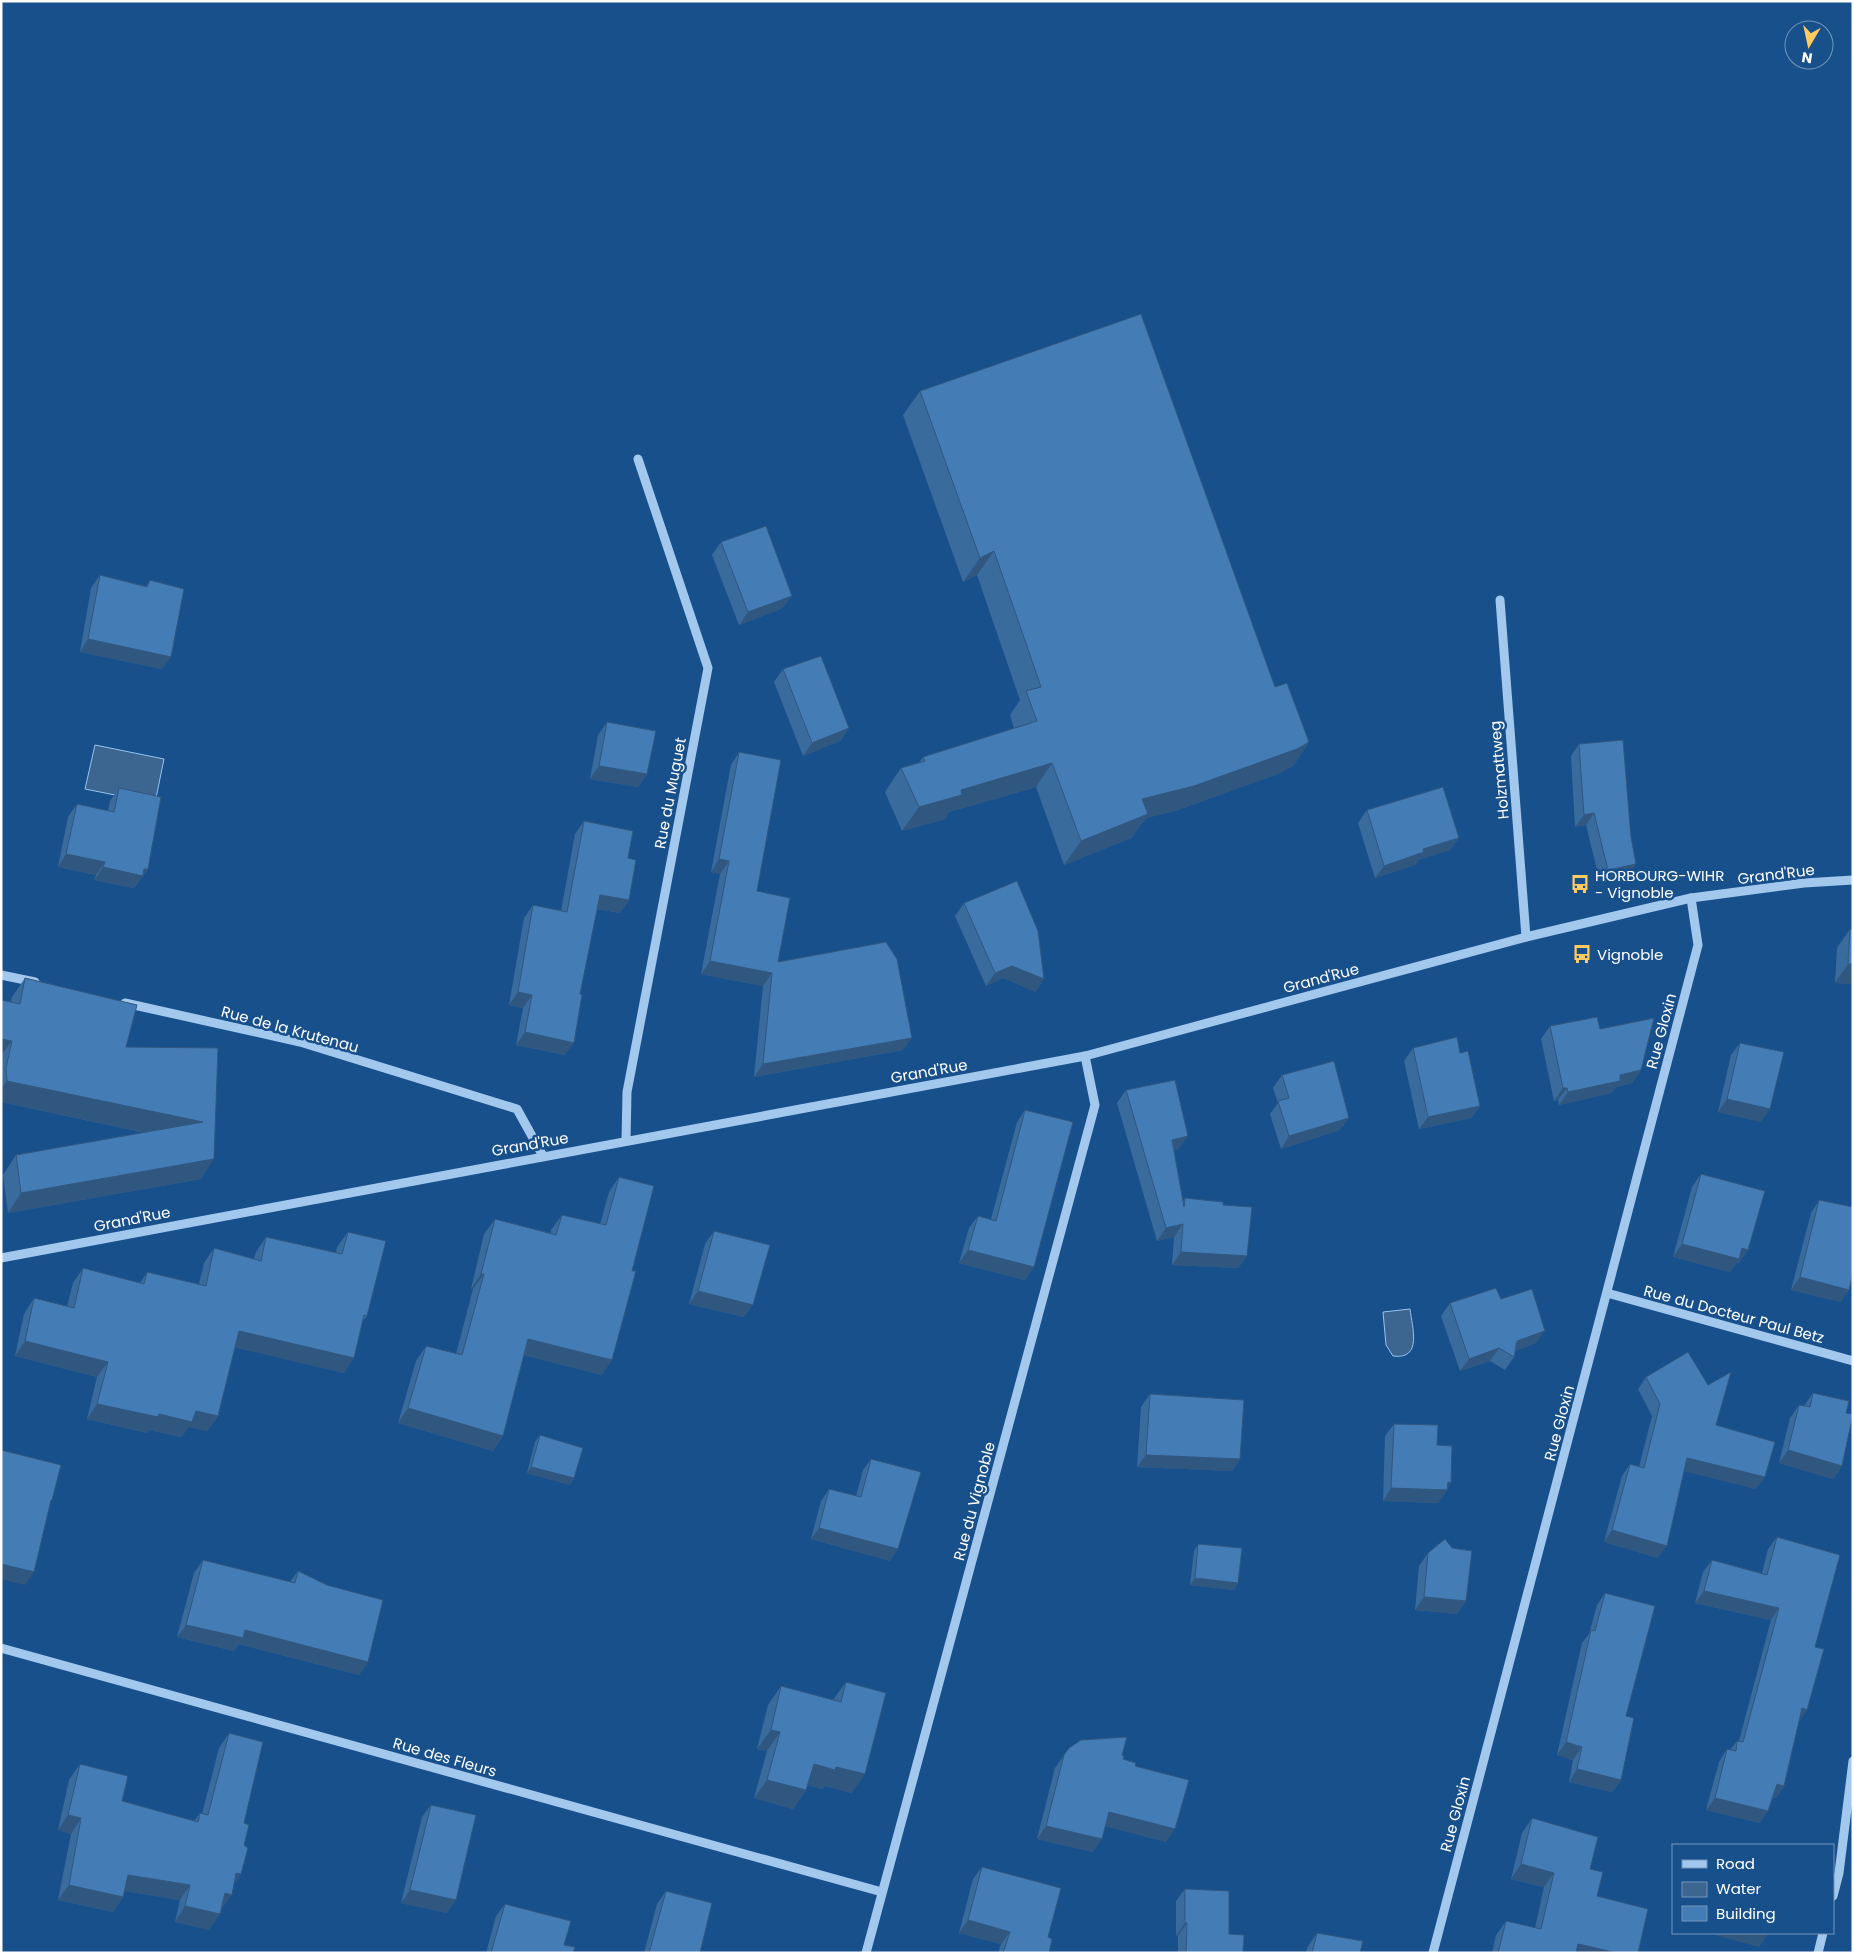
<svg xmlns="http://www.w3.org/2000/svg" width="1854" height="1954" font-family="Poppins,sans-serif">
  <rect width="100%" height="100%" fill="#18508c"/>
  <!-- water -->
  <g fill="#3c6590" stroke="#95c4f1">
    <path d="M95 745 164 759 155 803 85 789Z"/>
    <path d="M1410 1309C1412 1327 1423 1360 1393 1356L1386 1345 1383 1312Z"/>
  </g>
  <g fill="none" stroke-linecap="round" stroke-linejoin="round">
    <!-- minor -->
    <g stroke="#a2c8ee" stroke-width="9">
      <path d="M1500 600 1526 937"/>
      <path d="M1 975 35 982"/>
      <path d="M125 1003 300 1042 517 1109 543 1156"/>
      <path d="M626 1141 627 1092 708 668 638 459"/>
      <path d="M1 1258 1085 1056 1526 937 1691 898 1804 883 1853 880"/>
      <path d="M1607 1293 1853 1361"/>
      <path d="M1 1648 882 1892"/>
      <path d="M1833 1896 1839 1873 1853 1761"/>
      <path d="M866 1953 1095 1105 1085 1056"/>
      <path d="M1433 1953 1698 945 1691 898"/>
      <path d="M1818 1953 1823 1933"/>
    </g>
  </g>
  <!-- wall -->
  <g fill="#3a6b9d">
    <path d="M920 391 1275 687 1309 742 1293 766 1280 773 1178 810 1146 818 1131 838 1064 865 1036 787 949 812 945 819 902 831 885 792 901 768 919 763 923 757 1014 728 1010 715 1020 700 977 575 963 582 903 415Z"/>
    <path d="M721 542 783 608 739 625 712 555Z"/>
    <path d="M100 575 146 586 150 580 162 669 80 652 91 588Z"/>
    <path d="M783 669 849 728 840 741 803 756 774 682Z"/>
    <path d="M607 722 647 774 638 787 590 779 598 735Z"/>
    <path d="M1579 744 1628 876 1600 882 1586 825 1575 827 1571 756Z"/>
    <path d="M739 752 757 891 778 962 903 1050 754 1077 763 986 701 974 720 874 711 872 731 765Z"/>
    <path d="M119 788 148 869 134 888 94 880 96 875 58 867 68 817 77 804 108 811 110 801Z"/>
    <path d="M1367 810 1459 838 1450 850 1418 860 1415 865 1375 878 1358 823Z"/>
    <path d="M584 821 628 858 629 900 620 913 597 909 565 1055 516 1045 523 1008 509 1005 524 918 533 905 561 911 575 834Z"/>
    <path d="M964 903 1036 992 1003 978 986 986 955 916Z"/>
    <path d="M1850 929 1853 984 1835 983 1837 948Z"/>
    <path d="M25 978 126 1047 201 1179 8 1213 3 1175 16 1155 146 1133 1 1102V1000L11 1002 12 997Z"/>
    <path d="M1550 1026 1600 1029 1641 1070 1632 1083 1616 1087 1611 1093 1559 1105 1558 1100 1554 1101 1541 1039Z"/>
    <path d="M1740 1043 1761 1122 1718 1112 1731 1055Z"/>
    <path d="M1413 1048 1460 1053 1480 1106 1471 1118 1419 1129 1404 1061Z"/>
    <path d="M1282 1075 1340 1130 1281 1149 1270 1114 1278 1103 1273 1088Z"/>
    <path d="M1126 1090 1179 1149 1174 1150 1183 1201 1185 1198 1223 1205 1247 1256 1238 1268 1172 1265 1174 1237 1157 1241 1117 1103Z"/>
    <path d="M1025 1110 1034 1267 1025 1280 959 1263 969 1228 978 1216 991 1219 1017 1122Z"/>
    <path d="M1701 1174 1748 1250 1739 1263 1737 1262 1730 1272 1673 1257 1692 1187Z"/>
    <path d="M619 1177 602 1375 524 1355 503 1436 493 1451 398 1423 416 1361 426 1346 456 1354 473 1289H471L484 1234 495 1219 551 1233V1230L562 1215 600 1224 609 1192Z"/>
    <path d="M1819 1200 1849 1290 1840 1302 1791 1290 1811 1213Z"/>
    <path d="M714 1231 744 1317 689 1304 705 1244Z"/>
    <path d="M348 1232 367 1316 363 1321 344 1373 235 1347 218 1416 207 1431 189 1427 181 1437 149 1430 147 1433 87 1419 97 1377 15 1356 24 1314 34 1298 67 1307 73 1283 83 1268 140 1283 147 1272 199 1284 204 1263 214 1248 254 1259 256 1252 266 1237 336 1253 337 1247Z"/>
    <path d="M1501 1299 1536 1343 1515 1351 1514 1357 1505 1370 1490 1361 1460 1371 1441 1316 1450 1303Z"/>
    <path d="M1646 1377 1716 1425 1756 1489 1684 1471 1658 1558 1604 1542 1622 1476 1630 1464 1639 1467 1652 1416 1638 1389Z"/>
    <path d="M1813 1393 1846 1413 1842 1466 1833 1479 1779 1463 1790 1418 1799 1405 1804 1406Z"/>
    <path d="M1150 1394 1240 1459 1232 1471 1137 1467 1141 1407Z"/>
    <path d="M1394 1424 1437 1445 1451 1483 1448 1487 1447 1490 1438 1503 1383 1501 1385 1436Z"/>
    <path d="M540 1435 574 1478 570 1485 527 1473 535 1442Z"/>
    <path d="M871 1459 890 1561 811 1539 821 1501 829 1489 856 1496 863 1470Z"/>
    <path d="M1777 1537 1815 1647 1784 1786 1776 1798 1773 1797 1760 1823 1706 1810 1719 1762 1727 1749 1730 1750 1737 1741H1739L1771 1620 1695 1603 1703 1572 1712 1560 1762 1573 1768 1549Z"/>
    <path d="M1198 1544 1238 1583 1234 1590 1190 1585 1194 1551Z"/>
    <path d="M1428 1553 1466 1601 1457 1614 1415 1610 1419 1566Z"/>
    <path d="M203 1560 290 1582 298 1571 368 1662 359 1675 239 1644 234 1651 177 1637 194 1573Z"/>
    <path d="M1605 1593 1626 1716 1621 1780 1612 1792 1569 1782 1573 1760 1557 1755 1582 1643 1589 1634 1597 1605Z"/>
    <path d="M846 1682 852 1793 825 1786 822 1789 808 1785 806 1790 793 1809 754 1798 767 1751 757 1749 768 1705 781 1686 833 1700Z"/>
    <path d="M229 1733 244 1823V1845L241 1874 234 1884 221 1910 209 1930 175 1922 180 1900 125 1891 123 1897 113 1912 58 1900 71 1834 58 1830 69 1780 80 1764 122 1801 194 1821 200 1813 202 1814 219 1748Z"/>
    <path d="M1069 1748 1122 1755 1123 1759 1135 1766 1166 1842 1105 1826 1093 1852 1037 1839 1055 1768Z"/>
    <path d="M431 1805 447 1913 401 1903 422 1817Z"/>
    <path d="M1532 1818 1590 1869 1597 1896 1638 1953H1492L1496 1935 1506 1921 1535 1928 1544 1887 1511 1879 1522 1833Z"/>
    <path d="M982 1867 1048 1937 1049 1953H998L1001 1944 959 1933 973 1879Z"/>
    <path d="M1185 1889 1229 1934 1243 1953H1178V1936H1176V1901Z"/>
    <path d="M666 1891 700 1953H644L657 1904Z"/>
    <path d="M505 1904 564 1945 573 1953H486L496 1916Z"/>
    <path d="M1317 1933 1360 1953H1306L1308 1946Z"/>
  </g>
  <!-- shaded-wall -->
  <g fill="#30577f">
    <path d="M994 551 977 575 963 582 980 558Z"/>
    <path d="M792 596 783 608 739 625 748 612Z"/>
    <path d="M88 639 171 657 162 669 80 652Z"/>
    <path d="M849 728 840 741 803 756 812 743Z"/>
    <path d="M1309 742 1293 766 1280 773 1178 810 1146 818 1131 838 1064 865 1081 841 1142 799Z"/>
    <path d="M1052 763 1036 787 949 812 945 819 902 831 919 807 961 790Z"/>
    <path d="M599 766 647 774 638 787 590 779Z"/>
    <path d="M1594 813 1586 825 1575 827 1584 815Z"/>
    <path d="M1459 838 1450 850 1418 860 1415 865 1375 878 1384 866 1423 849Z"/>
    <path d="M66 854 105 862 96 875 58 867Z"/>
    <path d="M719 859 729 861 720 874 711 872Z"/>
    <path d="M1636 864 1628 876 1600 882 1608 870Z"/>
    <path d="M103 867 144 869H148L134 888 94 880Z"/>
    <path d="M600 895 629 900 620 913 591 908Z"/>
    <path d="M710 961 772 973 763 986 701 974Z"/>
    <path d="M1848 964H1853V984L1835 983Z"/>
    <path d="M1012 966 1044 979 1036 992 1003 978 986 986 995 973Z"/>
    <path d="M518 992 532 995 523 1008 509 1005Z"/>
    <path d="M525 1032 574 1043 565 1055 516 1045Z"/>
    <path d="M912 1038 903 1050 754 1077 763 1064Z"/>
    <path d="M1 1039 12 1041 1 1055Z"/>
    <path d="M1641 1070 1632 1083 1616 1087 1611 1093 1559 1105 1568 1092 1620 1075Z"/>
    <path d="M7 1081 203 1122 190 1142 1 1102V1089Z"/>
    <path d="M1563 1088H1567L1558 1100 1554 1101Z"/>
    <path d="M1727 1099 1770 1109 1761 1122 1718 1112Z"/>
    <path d="M1480 1106 1471 1118 1419 1129 1428 1117Z"/>
    <path d="M1349 1118 1340 1130 1281 1149 1289 1136Z"/>
    <path d="M1188 1136 1179 1149 1163 1153 1172 1140Z"/>
    <path d="M214 1159 201 1179 8 1213 21 1193Z"/>
    <path d="M1183 1224 1174 1237 1157 1241 1166 1228Z"/>
    <path d="M1682 1244 1742 1248 1748 1250 1739 1263 1737 1262 1730 1272 1673 1257Z"/>
    <path d="M968 1250 1034 1267 1025 1280 959 1263Z"/>
    <path d="M1181 1252 1247 1256 1238 1268 1172 1265Z"/>
    <path d="M481 1274H484L473 1289H471Z"/>
    <path d="M1800 1277 1849 1290 1840 1302 1791 1290Z"/>
    <path d="M698 1291 753 1305 744 1317 689 1304Z"/>
    <path d="M239 1331 354 1358 344 1373 228 1346Z"/>
    <path d="M1545 1331 1536 1343 1508 1354 1517 1341Z"/>
    <path d="M528 1339 612 1360 602 1375 518 1354Z"/>
    <path d="M25 1341 108 1362 97 1377 15 1356Z"/>
    <path d="M1499 1348 1490 1361 1460 1371 1469 1359Z"/>
    <path d="M97 1404 159 1414 196 1411 218 1416 207 1431 189 1427 181 1437 149 1430 147 1433 87 1419Z"/>
    <path d="M408 1408 503 1436 493 1451 398 1423Z"/>
    <path d="M1788 1450 1842 1466 1833 1479 1779 1463Z"/>
    <path d="M1146 1455 1240 1459 1232 1471 1137 1467Z"/>
    <path d="M1687 1458 1765 1477 1756 1489 1679 1470Z"/>
    <path d="M531 1467 574 1478 570 1485 527 1473Z"/>
    <path d="M1448 1482 1451 1483 1446 1490H1447L1438 1503 1383 1501 1391 1488Z"/>
    <path d="M819 1528 898 1549 890 1561 811 1539Z"/>
    <path d="M1612 1530 1667 1546 1658 1558 1604 1542Z"/>
    <path d="M1 1564 34 1572 25 1585 1 1579Z"/>
    <path d="M1195 1578 1238 1583 1234 1590 1190 1585Z"/>
    <path d="M1704 1591 1779 1608 1771 1620 1695 1603Z"/>
    <path d="M1424 1597 1466 1601 1457 1614 1415 1610Z"/>
    <path d="M186 1625 245 1630 368 1662 359 1675 239 1644 234 1651 177 1637Z"/>
    <path d="M1802 1708 1807 1710 1799 1722Z"/>
    <path d="M771 1730 780 1732 767 1751 757 1749Z"/>
    <path d="M1566 1742 1582 1747 1573 1760 1557 1755Z"/>
    <path d="M814 1764 836 1767 865 1774 852 1793 825 1786 822 1789 801 1783Z"/>
    <path d="M1577 1769 1621 1780 1612 1792 1569 1782Z"/>
    <path d="M767 1780 806 1790 793 1809 754 1798Z"/>
    <path d="M1777 1784 1784 1786 1776 1798 1768 1796Z"/>
    <path d="M1715 1798 1768 1811 1760 1823 1706 1810Z"/>
    <path d="M1109 1812 1175 1829 1166 1842 1100 1825Z"/>
    <path d="M68 1815 81 1818 71 1834 58 1830Z"/>
    <path d="M1046 1826 1102 1839 1093 1852 1037 1839Z"/>
    <path d="M1521 1864 1554 1873 1544 1887 1511 1879Z"/>
    <path d="M236 1873 241 1874 230 1889Z"/>
    <path d="M128 1875 190 1885 180 1900 118 1890Z"/>
    <path d="M69 1885 123 1897 113 1912 58 1900Z"/>
    <path d="M410 1890 456 1900 447 1913 401 1903Z"/>
    <path d="M225 1893 232 1895 221 1910Z"/>
    <path d="M185 1906 220 1914 209 1930 175 1922Z"/>
    <path d="M968 1920 1010 1932 1001 1944 959 1933Z"/>
    <path d="M1185 1923H1187L1178 1936H1176Z"/>
    <path d="M1716 1933H1761L1768 1934 1759 1947 1715 1935Z"/>
    <path d="M1578 1944 1618 1953H1572Z"/>
  </g>
  <!-- building -->
  <g fill="#447cb6" stroke="#30577f">
    <path d="M1141 314 1275 687 1287 683 1309 742 1297 749 1194 786 1142 799 1148 814 1081 841 1052 763 961 790 962 795 919 807 901 768 925 761 923 757 1037 721 1026 691 1041 687 994 551 980 558 920 391Z"/>
    <path d="M766 526 792 596 748 612 721 542Z"/>
    <path d="M100 575 147 587 150 580 184 589 171 657 88 639Z"/>
    <path d="M821 656 849 728 812 743 783 669Z"/>
    <path d="M607 722 656 731 647 774 599 766Z"/>
    <path d="M1623 740 1631 837 1636 864 1608 870 1594 813 1584 815 1579 744Z"/>
    <path d="M739 752 781 760 757 891 790 898 778 962 886 942 897 959 912 1038 763 1064 772 973 710 961 729 861 719 859Z"/>
    <path d="M1443 787 1459 838 1423 849 1424 852 1384 866 1367 810Z"/>
    <path d="M119 788 161 797 148 869H144L143 876 103 867 105 862 66 854 77 804 114 812Z"/>
    <path d="M584 821 633 831 628 858 636 860 629 900 600 895 580 994 582 995 574 1043 525 1032 532 995 518 992 533 905 567 912Z"/>
    <path d="M1017 881 1038 931 1044 979 1012 966 995 973 964 903Z"/>
    <path d="M1850 929H1853V964H1848Z"/>
    <path d="M25 978 137 1005 126 1047 218 1048 214 1159 21 1193 16 1155 203 1122 7 1081 6 1068 12 1041 1 1039V1000L20 1004Z"/>
    <path d="M1597 1017 1600 1029 1654 1018 1641 1070 1620 1075V1081L1568 1092 1567 1088H1563L1550 1026Z"/>
    <path d="M1457 1037 1460 1053 1468 1051 1480 1106 1428 1117 1413 1048Z"/>
    <path d="M1740 1043 1784 1052 1770 1109 1727 1099Z"/>
    <path d="M1334 1061 1349 1118 1289 1136 1278 1101 1289 1098 1282 1075Z"/>
    <path d="M1175 1080 1188 1136 1172 1140 1184 1207 1185 1198 1223 1202V1205L1252 1207 1247 1256 1181 1252 1183 1224 1166 1228 1126 1090Z"/>
    <path d="M1025 1110 1073 1122 1034 1267 968 1250 978 1216 996 1221Z"/>
    <path d="M1701 1174 1765 1191 1748 1250 1742 1248 1739 1259 1682 1244Z"/>
    <path d="M619 1177 654 1186 632 1271H636L612 1360 528 1339 503 1436 408 1408 426 1346 462 1355 484 1274H481L495 1219 556 1235 562 1215 606 1225Z"/>
    <path d="M1819 1200 1853 1207V1273L1849 1290 1800 1277Z"/>
    <path d="M714 1231 770 1245 753 1305 698 1291Z"/>
    <path d="M348 1232 386 1241 367 1316 364 1315 354 1358 239 1331 218 1416 196 1411 192 1422 159 1414 158 1417 97 1404 108 1362 25 1341 34 1298 74 1308 83 1268 144 1284 147 1272 206 1286 214 1248 261 1261 266 1237 342 1254Z"/>
    <path d="M1496 1288 1501 1299 1532 1289 1545 1331 1517 1341 1514 1357 1499 1348 1469 1359 1450 1303Z"/>
    <path d="M1688 1352 1708 1385 1731 1372 1716 1425 1775 1442 1765 1477 1687 1458 1667 1546 1612 1530 1630 1464 1644 1468 1660 1404 1646 1377Z"/>
    <path d="M1813 1393 1849 1401 1846 1413 1853 1414 1842 1466 1788 1450 1799 1405 1810 1407Z"/>
    <path d="M1150 1394 1244 1400 1240 1459 1146 1455Z"/>
    <path d="M1394 1424 1438 1425 1437 1445 1452 1446 1451 1483 1448 1482 1447 1490 1391 1488Z"/>
    <path d="M540 1435 583 1448 574 1478 531 1467Z"/>
    <path d="M1 1450 61 1465 52 1500H51L34 1572 1 1564Z"/>
    <path d="M871 1459 921 1472 898 1549 819 1528 829 1489 861 1497Z"/>
    <path d="M1777 1537 1840 1555 1815 1647 1824 1649 1807 1710 1802 1708 1784 1786 1777 1784 1768 1811 1715 1798 1727 1749 1736 1751 1737 1741 1743 1742 1779 1608 1704 1591 1712 1560 1767 1575Z"/>
    <path d="M1445 1539 1452 1548 1472 1551 1466 1601 1424 1597 1428 1553Z"/>
    <path d="M1198 1544 1242 1548 1238 1583 1195 1578Z"/>
    <path d="M203 1560 295 1583 298 1571 327 1585 383 1600 368 1662 245 1630 243 1638 186 1625Z"/>
    <path d="M1605 1593 1655 1606 1626 1716 1634 1718 1621 1780 1577 1769 1582 1747 1566 1742 1591 1630 1595 1631Z"/>
    <path d="M846 1682 886 1693 865 1774 836 1767 835 1770 814 1764 806 1790 767 1780 780 1732 771 1730 781 1686 841 1702Z"/>
    <path d="M229 1733 263 1742 244 1823 249 1825 244 1845 248 1848 241 1874 236 1873 232 1895 225 1893 220 1914 185 1906 190 1885 128 1875 123 1897 69 1885 81 1818 68 1815 80 1764 128 1776 122 1801 198 1822 200 1813 208 1815Z"/>
    <path d="M1127 1737 1122 1755 1124 1756 1123 1759 1136 1763 1135 1766 1189 1780 1175 1829 1109 1812 1102 1839 1046 1826 1064 1755 1069 1748 1081 1740Z"/>
    <path d="M431 1805 476 1815 456 1900 410 1890Z"/>
    <path d="M1532 1818 1598 1837 1590 1869 1603 1872 1597 1896 1648 1909 1638 1953H1618L1578 1944 1576 1953H1498L1506 1921 1541 1929 1554 1873 1521 1864Z"/>
    <path d="M982 1867 1061 1888 1048 1937 1052 1939 1049 1953H1003L1010 1932 968 1920Z"/>
    <path d="M1185 1889 1229 1891V1934L1244 1935 1243 1953H1186L1187 1923H1185Z"/>
    <path d="M666 1891 712 1903 700 1953H649Z"/>
    <path d="M505 1904 571 1921 564 1945 575 1947 573 1953H491Z"/>
    <path d="M1317 1933 1363 1941 1360 1953H1312Z"/>
  </g>
  <!-- icons -->
  <defs>
    <g id="bus-bare" transform="scale(1.5)"><path d="M-5-6H5V4H4V6H2V4H-2V6H-4V4H-5ZM-3.5-4V0h7V-4ZM-3.5 1.2v1.5H-2V1.2ZM2 1.2v1.5H3.5V1.2Z" fill="#ffca60" stroke="#18508c" stroke-width="2.5" paint-order="stroke"/></g>
  </defs>
  <g fill-rule="evenodd">
    <use href="#bus-bare" x="1580" y="884"/>
    <use href="#bus-bare" x="1582" y="954"/>
  </g>
  <g text-anchor="middle" dominant-baseline="central" stroke-width="5" stroke-linejoin="round" paint-order="stroke">
    <!-- street labels -->
    <g font-size="15" fill="#fff" stroke="#18508c">
      <text transform="translate(1499 770) rotate(-95)">Holzmattweg</text>
      <text transform="translate(670 793) rotate(-79)">Rue du Muguet</text>
      <text transform="translate(1776 874) rotate(-7)">Grand'Rue</text>
      <text transform="translate(1321 978) rotate(-15)">Grand'Rue</text>
      <text transform="translate(290 1029) rotate(15)">Rue de la Krutenau</text>
      <text transform="translate(1661 1031) rotate(-75)">Rue Gloxin</text>
      <text transform="translate(929 1071) rotate(-10)">Grand'Rue</text>
      <text transform="translate(530 1144) rotate(-10)">Grand'Rue</text>
      <text transform="translate(132 1219) rotate(-11)">Grand'Rue</text>
      <text transform="translate(1734 1314) rotate(15)">Rue du Docteur Paul Betz</text>
      <text transform="translate(1559 1423) rotate(-75)">Rue Gloxin</text>
      <text transform="translate(974 1501) rotate(-75)">Rue du Vignoble</text>
      <text transform="translate(445 1757) rotate(16)">Rue des Fleurs</text>
      <text transform="translate(1455 1814) rotate(-75)">Rue Gloxin</text>
    </g>
    <!-- poi labels -->
    <g font-size="15" fill="#fff" stroke="#18508c" text-anchor="start">
      <text x="1595" y="875">HORBOURG-WIHR<tspan x="1595" dy="17">- Vignoble</tspan></text>
      <text x="1597" y="954">Vignoble</text>
    </g>
  </g>
  <!-- border -->
  <rect width="1854" height="1954" fill="none" stroke="#ffffff" stroke-width="5"/>
  <!-- legend -->
  <rect x="1672" y="1844" width="162" height="90" fill="#18508c" stroke="#7496ba"/>
  <rect x="1682" y="1860" width="25" height="8" fill="#a2c8ee" stroke="#7496ba"/>
  <text x="1716" y="1869" font-size="15" fill="#ffffff">Road</text>
  <rect x="1682" y="1882" width="25" height="15" fill="#3c6590" stroke="#7496ba"/>
  <text x="1716" y="1894" font-size="15" fill="#ffffff">Water</text>
  <rect x="1682" y="1906" width="25" height="15" fill="#447cb6" stroke="#7496ba"/>
  <text x="1716" y="1919" font-size="15" fill="#ffffff">Building</text>
  <!-- north arrow -->
  <g transform="translate(1809 45) rotate(189)"><circle r="24" fill="#18508c" stroke="#7496ba"/>
  <path d="M0-4L9 19L0 12L-9 19Z" fill="#ffca60"/>
  <text y="-8" font-size="14" font-weight="bold" text-anchor="middle" fill="#ffffff">N</text>
  </g>
</svg>
